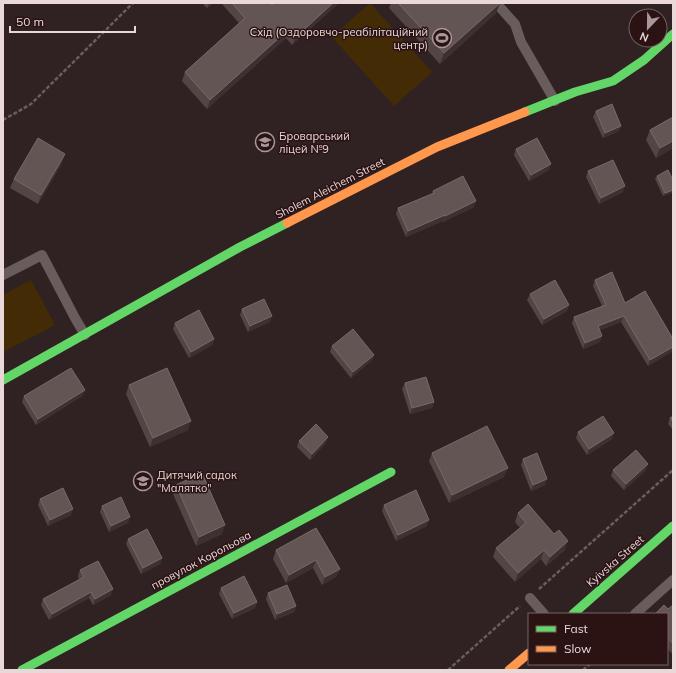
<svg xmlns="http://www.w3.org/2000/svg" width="676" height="673" font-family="Mulish,sans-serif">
  <rect width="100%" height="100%" fill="#302223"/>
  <!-- green -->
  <g fill="#432c05">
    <path d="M370 3 432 72 394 106 332 37Z"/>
    <path d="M31 280 55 325 3 352V295Z"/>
  </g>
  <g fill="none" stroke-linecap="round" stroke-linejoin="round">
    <!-- path -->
    <g stroke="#695e5e" stroke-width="2.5" stroke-dasharray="4 2" stroke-linecap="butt">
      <path d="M3 120 31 104 133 3"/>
      <path d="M539 589 673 470"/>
      <path d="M448 670 520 606"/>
      <path d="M583 670 590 664"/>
    </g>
    <!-- lane -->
    <g stroke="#685c5d" stroke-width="10">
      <path d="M496 3 515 24 521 42 555 101"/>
      <path d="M3 275 42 255 75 318 85 335"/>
      <path d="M530 598 544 614"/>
      <path d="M635 614 673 580"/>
    </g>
    <!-- fast -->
    <g stroke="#63d668" stroke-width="9">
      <path d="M525 112 575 92 613 81 644 60 673 34"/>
      <path d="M3 380 240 247 287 223"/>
      <path d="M573 614 673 526"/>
      <path d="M22 670 391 472"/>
    </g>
    <!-- slow -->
    <g stroke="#ff974d" stroke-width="9">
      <path d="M287 223 437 147 525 112"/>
      <path d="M509 670 529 653"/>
    </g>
  </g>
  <!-- wall -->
  <g fill="#524544">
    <path d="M202 3H213L207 8Z"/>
    <path d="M221 3H270L272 5 339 3 292 45 286 38 207 109 182 81 185 72 239 23Z"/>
    <path d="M391 3H500L496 13 440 64 389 8Z"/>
    <path d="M596 111 619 131 603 138 593 117Z"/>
    <path d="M673 117V148L656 158 646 140 650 130Z"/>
    <path d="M516 149 549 170 529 181 514 155Z"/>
    <path d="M62 163 38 204 10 188 14 179Z"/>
    <path d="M588 171 623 192 599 204 586 177Z"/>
    <path d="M657 176 673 180V192L663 196 655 179Z"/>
    <path d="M433 191 474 207 443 222V221L406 237 396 214 398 208 432 194Z"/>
    <path d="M595 280 673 339V351L648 366 621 322 600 330V342L583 349 572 323 574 317 602 306 593 286Z"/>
    <path d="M530 294 567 311 542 325 527 300Z"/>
    <path d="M242 309 270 322 248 332 240 315Z"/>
    <path d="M175 323 214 339 212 345 189 358 173 329Z"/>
    <path d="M332 346 374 355 372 360 351 378 330 352Z"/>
    <path d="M405 383 434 402 432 408 410 414 402 389Z"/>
    <path d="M129 385 188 430 150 447 126 394Z"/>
    <path d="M85 390 82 396 36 425 22 402 24 396Z"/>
    <path d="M673 416V430L668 424 670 418Z"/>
    <path d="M578 432 612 439 587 455 576 438Z"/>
    <path d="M299 441 326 443 310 460 297 447Z"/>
    <path d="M432 453 504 477 449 503 429 461Z"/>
    <path d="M523 459 545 485 531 491 521 465Z"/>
    <path d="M613 470H646L624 490 611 476Z"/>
    <path d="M176 485 222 534 196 546 173 494Z"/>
    <path d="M40 499 71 515 48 526 38 505Z"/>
    <path d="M384 505 427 526 396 541 382 511Z"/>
    <path d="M102 506 128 523 109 532 100 512Z"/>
    <path d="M518 513 565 550 546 566 541 559 515 582 493 557 496 548 520 528 515 522Z"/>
    <path d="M316 528 340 569 336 577 322 585 313 568 286 583 273 559 276 550Z"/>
    <path d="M128 539 162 558 160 564 141 574 126 544Z"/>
    <path d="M80 570 111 595 93 605 89 598 49 620 41 605 43 599 79 580 78 576Z"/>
    <path d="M221 588 257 602 255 608 232 619 219 594Z"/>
    <path d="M268 593 296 606 294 612 275 620 266 599Z"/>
    <path d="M673 605V655L667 648V614Z"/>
  </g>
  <!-- shaded-wall -->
  <g fill="#3e3030">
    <path d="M209 3H213L207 8Z"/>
    <path d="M333 3H339L292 45 296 37Z"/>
    <path d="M500 3 496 13 440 64 444 53Z"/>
    <path d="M289 29 286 38 207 109 210 100Z"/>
    <path d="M621 126 619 131 603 138 605 133Z"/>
    <path d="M673 141V148L656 158 660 148Z"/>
    <path d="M65 154 62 163 38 204 41 195Z"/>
    <path d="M551 164 549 170 529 181 531 175Z"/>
    <path d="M625 186 623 192 599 204 601 198Z"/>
    <path d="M673 190V192L663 196 665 193Z"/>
    <path d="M476 201 474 207 443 222 445 216Z"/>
    <path d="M445 215 443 221 406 237 408 231Z"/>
    <path d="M569 305 567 311 542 325 544 319Z"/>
    <path d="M272 316 270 322 248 332 250 326Z"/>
    <path d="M624 316 621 322 596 332 598 326Z"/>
    <path d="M602 336 600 342 583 349 585 343Z"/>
    <path d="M214 339 212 345 189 358 191 352Z"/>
    <path d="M673 347V351L648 366 650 360Z"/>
    <path d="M374 355 372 360 351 378 353 372Z"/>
    <path d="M85 390 82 396 36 425 38 419Z"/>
    <path d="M434 402 432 408 410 414 412 408Z"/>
    <path d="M191 421 188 430 150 447 153 438Z"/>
    <path d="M614 433 612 439 587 455 589 449Z"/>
    <path d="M328 437 326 443 310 460 312 454Z"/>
    <path d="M648 464 646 470 624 490 626 484Z"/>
    <path d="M508 468 504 477 449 503 452 495Z"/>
    <path d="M547 479 545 485 531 491 533 485Z"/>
    <path d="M73 509 71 515 48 526 50 520Z"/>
    <path d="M130 517 128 523 109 532 111 526Z"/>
    <path d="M429 520 427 526 396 541 398 535Z"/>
    <path d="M225 525 222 534 196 546 199 537Z"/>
    <path d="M568 541 565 550 546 566 550 557Z"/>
    <path d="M544 550 541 559 515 582 518 573Z"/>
    <path d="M162 558 160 564 141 574 143 568Z"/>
    <path d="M316 560 313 568 286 583 289 575Z"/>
    <path d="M340 569 336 577 322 585 325 577Z"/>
    <path d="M113 589 111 595 93 605 95 599Z"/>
    <path d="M91 592 89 598 49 620 52 614Z"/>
    <path d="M257 602 255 608 232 619 234 613Z"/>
    <path d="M296 606 294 612 275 620 277 614Z"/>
  </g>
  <!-- building -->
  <g fill="#635554" stroke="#786969">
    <path d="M232 3H270L272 5 274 3H333L296 37 289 29 210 100 185 72 245 18Z"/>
    <path d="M398 3H500L444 53Z"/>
    <path d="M612 104 621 126 605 133 596 111Z"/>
    <path d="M673 117V141L660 148 650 130Z"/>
    <path d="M38 138 65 154 41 195 14 179Z"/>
    <path d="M537 138 551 164 531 175 516 149Z"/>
    <path d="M613 160 625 186 601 198 588 171Z"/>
    <path d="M668 170 673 180V190L665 193 657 176Z"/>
    <path d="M463 176 476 201 445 216V215L408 231 398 208 434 193 433 191Z"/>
    <path d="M612 272 625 303 645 291 673 339V347L650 360 624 316 598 326 602 336 585 343 574 317 606 305 595 280Z"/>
    <path d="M555 280 569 305 544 319 530 294Z"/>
    <path d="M264 299 272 316 250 326 242 309Z"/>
    <path d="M199 310 214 339 191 352 175 323Z"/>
    <path d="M353 329 374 355 353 372 332 346Z"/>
    <path d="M71 368 85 390 38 419 24 396Z"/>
    <path d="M167 368 191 421 153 438 129 385Z"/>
    <path d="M426 377 434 402 412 408 405 383Z"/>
    <path d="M603 416 614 433 589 449 578 432Z"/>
    <path d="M673 416V422L670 418Z"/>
    <path d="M316 424 328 437 312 454 299 441Z"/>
    <path d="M487 426 508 468 452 495 432 453Z"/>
    <path d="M636 450 648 464 626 484 613 470Z"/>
    <path d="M537 453 547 479 533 485 523 459Z"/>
    <path d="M202 473 225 525 199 537 176 485Z"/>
    <path d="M63 488 73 509 50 520 40 499Z"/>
    <path d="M416 490 429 520 398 535 384 505Z"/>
    <path d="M121 497 130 517 111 526 102 506Z"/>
    <path d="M528 504 554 534 559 530 568 541 550 557 544 550 518 573 496 548 526 523 518 513Z"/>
    <path d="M316 528 340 569 325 577 316 560 289 575 276 550Z"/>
    <path d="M147 529 162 558 143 568 128 539Z"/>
    <path d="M98 561 113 589 95 599 91 592 52 614 43 599 84 577 80 570Z"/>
    <path d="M244 576 257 602 234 613 221 588Z"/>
    <path d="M287 585 296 606 277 614 268 593Z"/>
    <path d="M664 605 668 609 673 605V644L667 637V614H655Z"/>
  </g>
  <!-- icons -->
  <defs>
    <g id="stadium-ring" transform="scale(1)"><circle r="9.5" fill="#2b1314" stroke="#a99899" stroke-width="1.5"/><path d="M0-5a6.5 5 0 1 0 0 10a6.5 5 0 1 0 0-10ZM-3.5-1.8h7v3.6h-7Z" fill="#a99899"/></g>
    <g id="school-ring" transform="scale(1)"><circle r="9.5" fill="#2b1314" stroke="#a99899" stroke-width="1.5"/><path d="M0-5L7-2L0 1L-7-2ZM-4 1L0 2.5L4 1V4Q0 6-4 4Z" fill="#a99899"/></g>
  </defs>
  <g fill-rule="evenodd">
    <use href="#stadium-ring" x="442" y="38"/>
    <use href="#school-ring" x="265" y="142"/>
    <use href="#school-ring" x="143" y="481"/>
  </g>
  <g text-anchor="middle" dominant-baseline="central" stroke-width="3" stroke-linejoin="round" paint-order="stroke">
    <!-- poi labels -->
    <g font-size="11" fill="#ead8d8" stroke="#2b1314" text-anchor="start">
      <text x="428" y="32" text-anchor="end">Схід (Оздоровчо-реабілітаційний<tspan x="428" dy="13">центр)</tspan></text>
      <text x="279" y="136">Броварський<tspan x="279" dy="13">ліцей №9</tspan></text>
      <text x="157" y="475">Дитячий садок<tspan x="157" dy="13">"Малятко"</tspan></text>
    </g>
    <!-- street labels -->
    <g font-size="11" fill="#ead8d8" stroke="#2b1314">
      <text transform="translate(330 188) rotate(-27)">Sholem Aleichem Street</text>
      <text transform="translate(201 560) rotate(-28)">провулок Корольова</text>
      <text transform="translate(615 561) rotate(-41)">Kyivska Street</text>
    </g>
  </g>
  <!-- border -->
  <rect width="676" height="673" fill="none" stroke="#ead8d8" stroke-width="8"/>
  <!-- legend -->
  <rect x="528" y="613" width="140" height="52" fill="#2b1314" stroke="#776262"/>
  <rect x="536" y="626" width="20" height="6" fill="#63d668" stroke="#776262"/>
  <text x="564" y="633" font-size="12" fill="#ead8d8">Fast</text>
  <rect x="536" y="646" width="20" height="6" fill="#ff974d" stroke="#776262"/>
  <text x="564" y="653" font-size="12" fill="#ead8d8">Slow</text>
  <!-- north arrow -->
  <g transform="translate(648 28) rotate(202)"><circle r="19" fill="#2b1314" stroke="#776262"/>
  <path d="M0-3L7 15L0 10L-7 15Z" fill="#a99899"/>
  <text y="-6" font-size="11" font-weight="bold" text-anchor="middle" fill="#ead8d8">N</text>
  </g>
  <!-- scale -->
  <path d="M10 26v6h125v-6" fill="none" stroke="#ead8d8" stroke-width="2"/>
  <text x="16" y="26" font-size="12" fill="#ead8d8" stroke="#2b1314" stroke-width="3" paint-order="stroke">50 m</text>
</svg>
